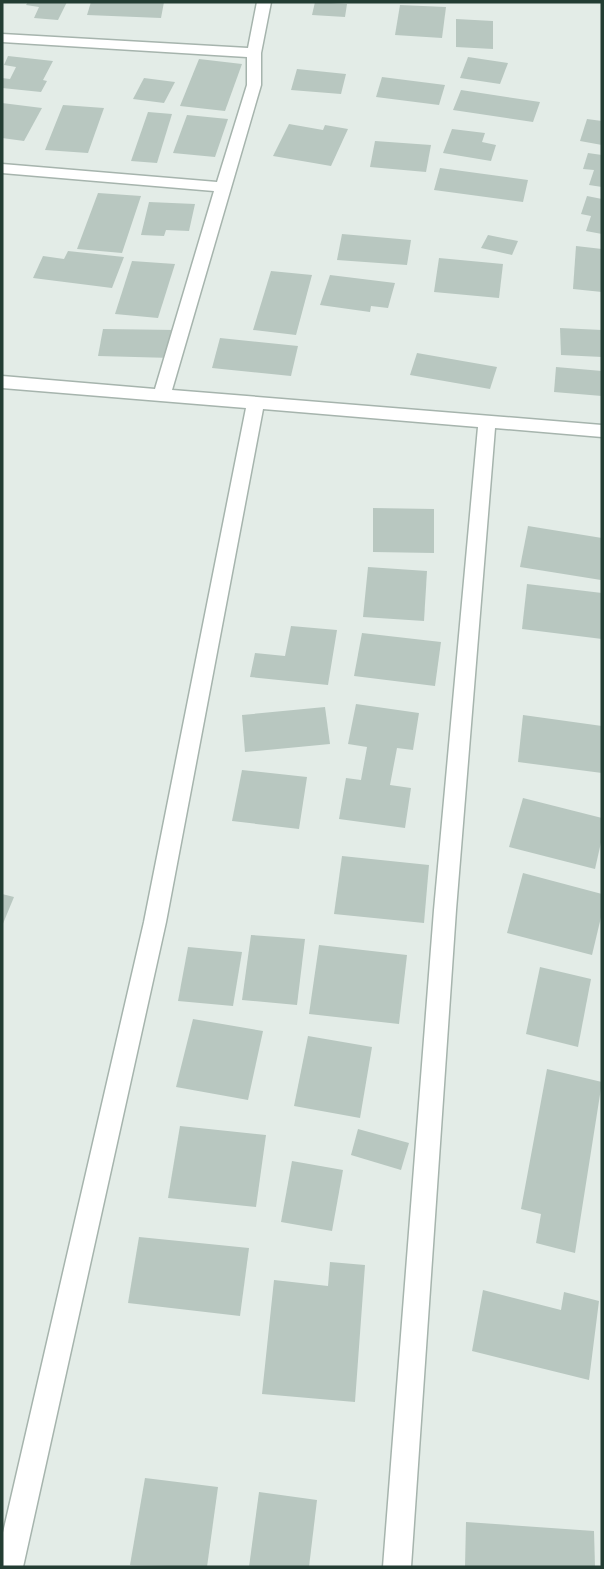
<svg xmlns="http://www.w3.org/2000/svg" width="604" height="1569" font-family="Commissioner,sans-serif">
  <rect width="100%" height="100%" fill="#e3ece7"/>
  <!-- building -->
  <g fill="#b8c7c0">
    <path d="M28 2H67L58 20 34 18 39 7 26 5Z"/>
    <path d="M91 2H164L161 18 87 15Z"/>
    <path d="M315 2 347 4 345 17 312 15Z"/>
    <path d="M400 5 446 7 442 38 395 35Z"/>
    <path d="M456 19 493 21V49L456 47Z"/>
    <path d="M8 56 53 61 43 80 47 81 41 92 2 88V78L10 79 16 67 4 65Z"/>
    <path d="M468 57 508 63 500 84 460 78Z"/>
    <path d="M199 59 242 64 225 111 180 106Z"/>
    <path d="M297 69 346 74 341 94 291 90Z"/>
    <path d="M382 77 445 85 439 105 376 97Z"/>
    <path d="M144 78 175 82 164 103 133 99Z"/>
    <path d="M461 90 540 102 533 122 453 110Z"/>
    <path d="M2 103 42 108 24 141 2 138Z"/>
    <path d="M63 105 104 108 88 153 45 150Z"/>
    <path d="M148 112 172 114 157 163 131 161Z"/>
    <path d="M187 115 228 119 215 157 173 153Z"/>
    <path d="M587 119 602 121V145L580 141Z"/>
    <path d="M289 124 323 130 325 125 348 129 331 166 273 156Z"/>
    <path d="M452 129 485 133 482 142 496 145 491 161 443 153Z"/>
    <path d="M375 141 431 145 426 172 370 167Z"/>
    <path d="M588 153 602 155V187L589 185 594 170 583 169Z"/>
    <path d="M440 168 528 180 523 202 434 190Z"/>
    <path d="M98 193 141 196 122 253 77 249Z"/>
    <path d="M587 196 602 199V234L586 231 591 216 581 214Z"/>
    <path d="M149 202 195 204 189 231 166 230 164 236 141 235Z"/>
    <path d="M342 234 411 240 407 265 337 260Z"/>
    <path d="M488 235 518 241 512 255 481 248Z"/>
    <path d="M576 246 602 249V292L573 289Z"/>
    <path d="M68 251 124 257 112 288 33 278 43 256 64 259Z"/>
    <path d="M439 258 503 264 499 298 434 292Z"/>
    <path d="M132 261 175 264 158 318 115 314Z"/>
    <path d="M271 271 312 275 296 335 253 330Z"/>
    <path d="M330 275 395 283 388 308 371 306 370 312 320 305Z"/>
    <path d="M560 328 602 330V357L561 355Z"/>
    <path d="M103 329 176 330 172 358 98 356Z"/>
    <path d="M220 338 298 346 291 376 212 368Z"/>
    <path d="M417 353 497 367 490 389 410 375Z"/>
    <path d="M556 367 602 371V396L554 392Z"/>
    <path d="M373 508 434 509V553L373 552Z"/>
    <path d="M528 526 602 538 601 580 520 567Z"/>
    <path d="M368 567 427 571 424 621 363 617Z"/>
    <path d="M527 584 602 593V639L522 629Z"/>
    <path d="M291 626 337 630 328 685 250 677 255 653 285 656Z"/>
    <path d="M362 633 441 642 435 686 354 676Z"/>
    <path d="M356 704 419 713 413 750 397 748 390 785 411 788 405 828 339 819 346 778 361 780 367 747 348 744Z"/>
    <path d="M325 707 330 744 245 752 242 715Z"/>
    <path d="M523 715 602 726V773L518 762Z"/>
    <path d="M242 770 307 777 299 829 232 821Z"/>
    <path d="M523 798 602 818V838L595 869 509 847Z"/>
    <path d="M342 856 429 865 424 923 334 914Z"/>
    <path d="M523 873 602 894V913L592 955 507 933Z"/>
    <path d="M2 894 14 897 2 926Z"/>
    <path d="M251 935 305 939 297 1005 242 1000Z"/>
    <path d="M319 945 407 955 399 1024 309 1014Z"/>
    <path d="M188 947 242 952 233 1006 178 1001Z"/>
    <path d="M540 967 591 979 578 1047 526 1034Z"/>
    <path d="M193 1019 263 1031 248 1100 176 1087Z"/>
    <path d="M308 1036 372 1047 360 1118 294 1106Z"/>
    <path d="M547 1069 602 1082 575 1253 536 1243 541 1214 521 1209Z"/>
    <path d="M180 1126 266 1135 256 1207 168 1198Z"/>
    <path d="M358 1129 409 1143 401 1170 351 1155Z"/>
    <path d="M292 1161 343 1170 332 1231 281 1222Z"/>
    <path d="M139 1237 249 1248 240 1316 128 1303Z"/>
    <path d="M330 1262 365 1265 355 1402 262 1394 274 1280 328 1286Z"/>
    <path d="M483 1290 561 1310 564 1292 599 1301 589 1380 472 1351Z"/>
    <path d="M145 1478 218 1487 207 1567 130 1565Z"/>
    <path d="M259 1492 317 1500 309 1567H249Z"/>
    <path d="M466 1522 594 1531 595 1567H465Z"/>
  </g>
  <g fill="none" stroke-linecap="round" stroke-linejoin="round">
    <!-- minor casing -->
    <g stroke="#a6b4ad" stroke-width="3">
      <path id="minor" d="M257 2H271L261 53V85L172 390 602 425V437L495 428 456 910 411 1567H383L434 910 478 427 263 409 166 922 23 1567H2V1537L144 922 246 408 2 388V376L155 389 214 191 2 173V164L217 182 247 85V57L2 42V34L248 48Z"/>
    </g>
    <!-- minor -->
    <use href="#minor" fill="#fff" fill-rule="evenodd"/>
  </g>
  <!-- border -->
  <rect width="604" height="1569" fill="none" stroke="#233d33" stroke-width="7"/>
</svg>
